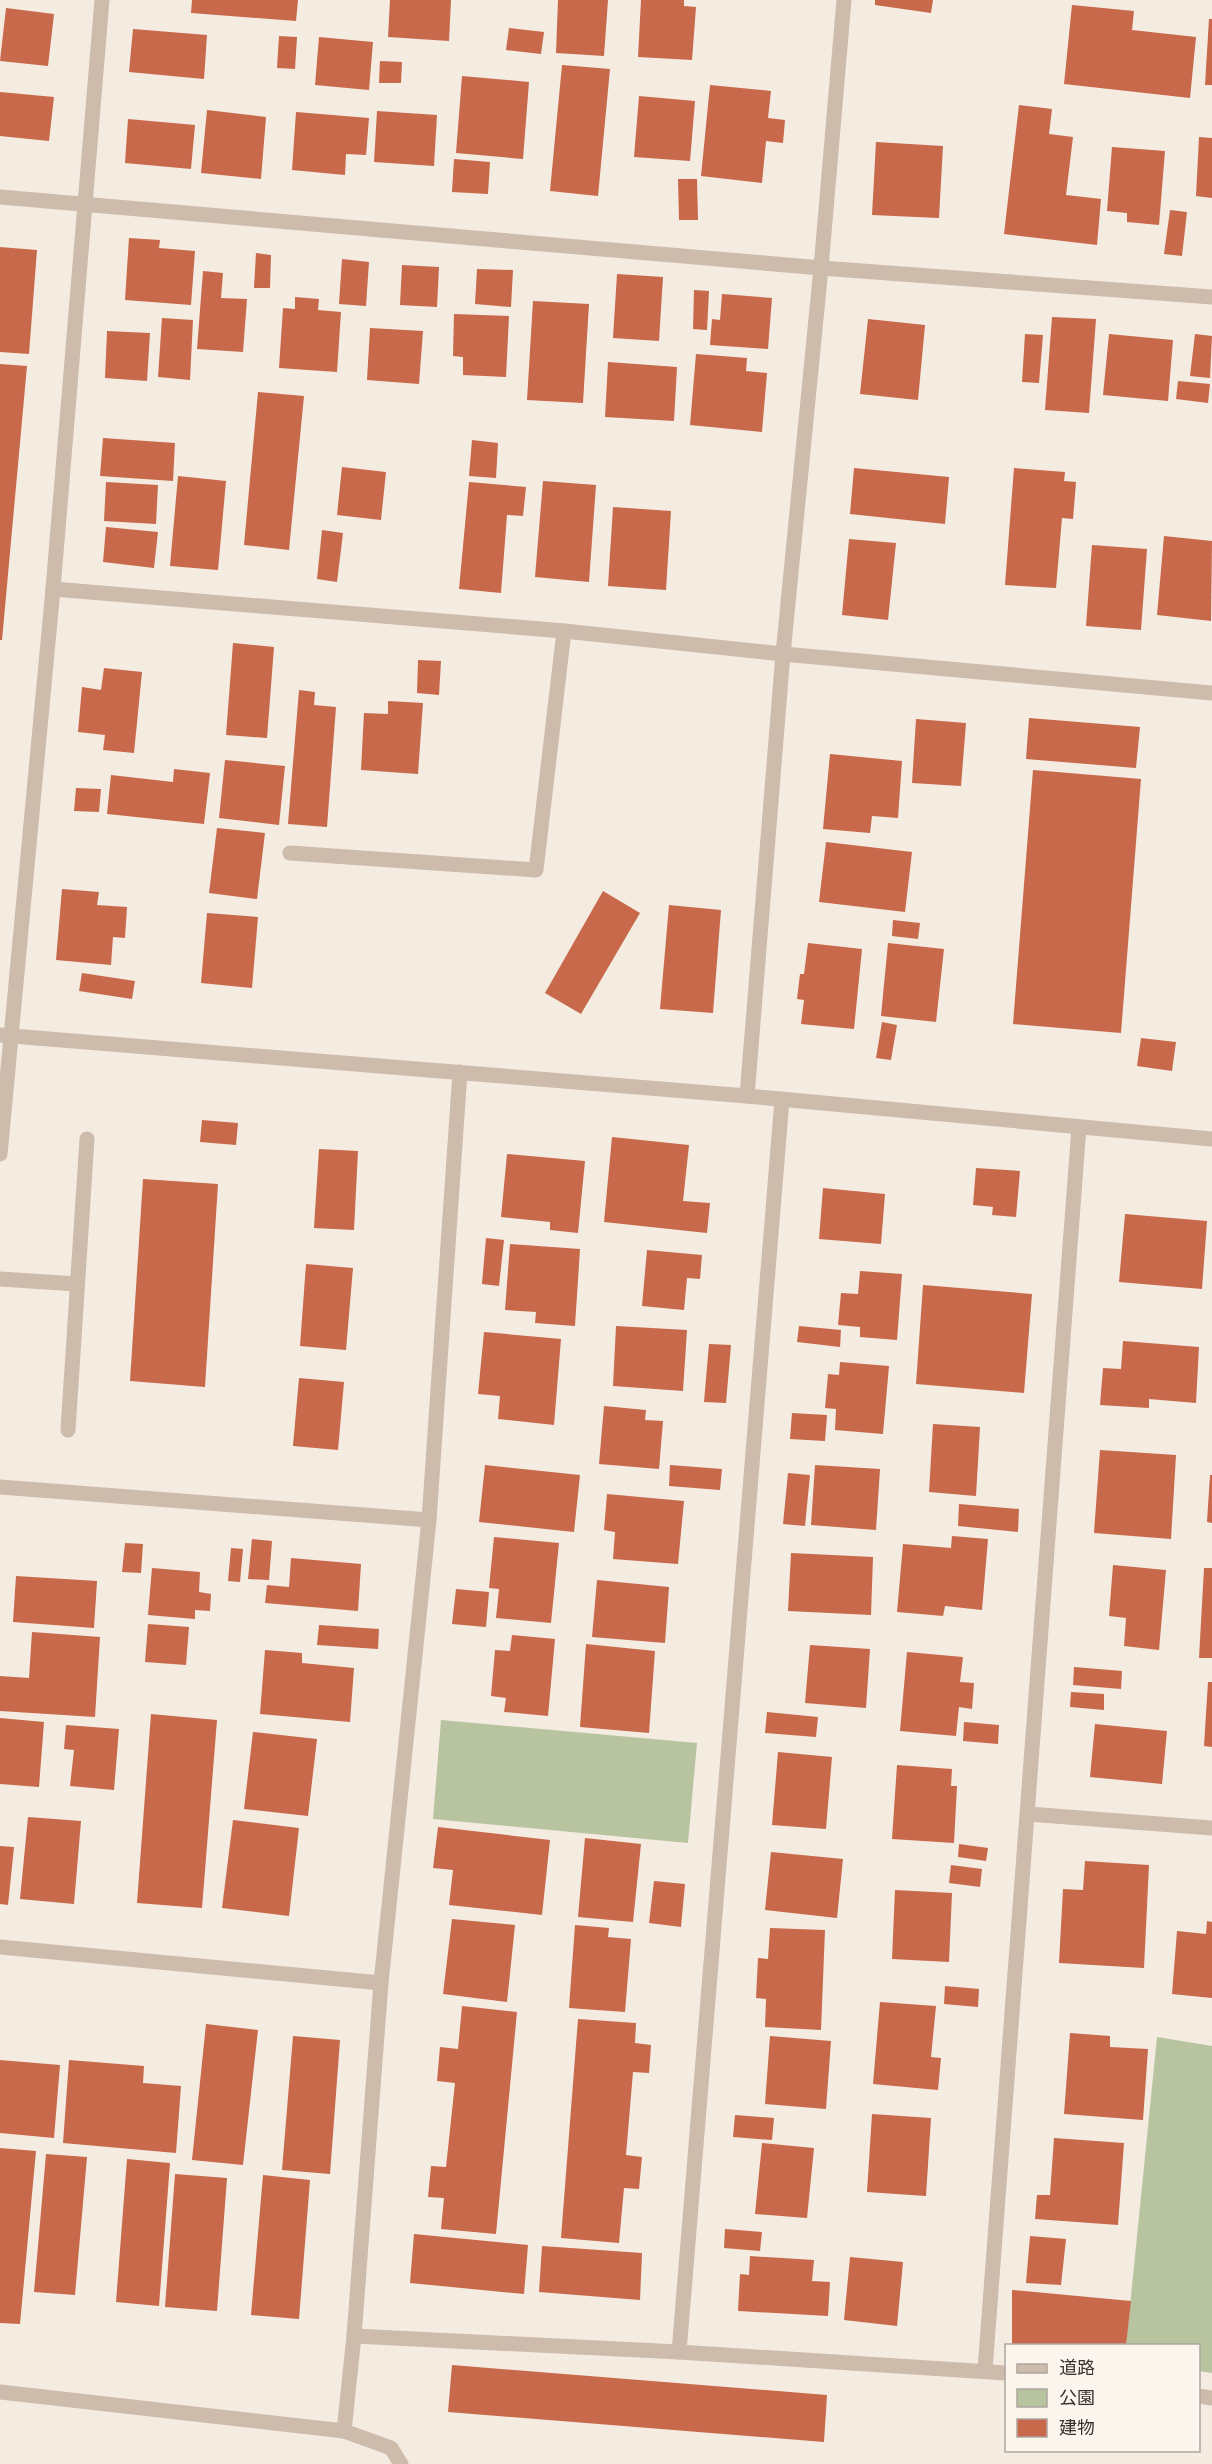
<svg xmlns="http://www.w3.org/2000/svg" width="1212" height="2464" font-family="'Exo 2','Noto Sans JP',sans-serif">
  <rect width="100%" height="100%" fill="#f4ebe1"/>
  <!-- green -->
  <g fill="#b8c4a0">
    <path d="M441 1720 697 1743 688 1843 433 1819Z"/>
    <path d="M1157 2037 1212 2046V2373L1199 2371 1198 2346H1126Z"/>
  </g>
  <!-- building -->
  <g fill="#c8694b">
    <path d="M192 0H298L296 21 191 13Z"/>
    <path d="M390 0H451L449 41 388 37Z"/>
    <path d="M558 0H608L604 56 556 53Z"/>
    <path d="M641 0H684V6L696 7 692 60 638 57Z"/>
    <path d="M875 0H933L931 13 875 5Z"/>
    <path d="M1072 5 1134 11 1132 30 1196 37 1190 98 1064 84Z"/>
    <path d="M6 8 54 14 48 66 0 61Z"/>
    <path d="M1209 19H1212V85H1205Z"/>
    <path d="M509 28 544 32 541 54 506 50Z"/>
    <path d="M133 29 207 35 204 79 129 72Z"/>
    <path d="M279 36 297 37 295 69 277 68Z"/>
    <path d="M319 37 373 42 369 90 315 85Z"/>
    <path d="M380 61 402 62 401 83H379Z"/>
    <path d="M562 65 610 69 598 196 550 191Z"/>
    <path d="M462 76 529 82 523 159 456 153Z"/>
    <path d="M710 85 771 91 768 118 785 120 783 143 766 141 762 183 701 176Z"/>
    <path d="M0 92 54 97 49 141 0 136Z"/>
    <path d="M639 96 695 101 690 161 634 157Z"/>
    <path d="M1019 105 1052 109 1049 134 1073 137 1066 195 1101 199 1097 245 1004 234Z"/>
    <path d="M207 110 266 117 261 179 201 173Z"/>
    <path d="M377 111 437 115 434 166 374 162Z"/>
    <path d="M296 112 369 118 366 155 346 154 345 175 292 170Z"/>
    <path d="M128 119 195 125 191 169 125 163Z"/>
    <path d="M1199 137 1212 138V198L1196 196Z"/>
    <path d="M876 142 943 146 939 218 872 215Z"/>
    <path d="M1112 147 1165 151 1159 225 1127 222V213L1107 211Z"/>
    <path d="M454 159 490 162 488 194 452 192Z"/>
    <path d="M678 179H697L698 220H679Z"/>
    <path d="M1170 210 1187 212 1182 256 1164 254Z"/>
    <path d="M129 238 160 240 159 248 195 251 191 305 125 300Z"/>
    <path d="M0 247 37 250 29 354 0 352Z"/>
    <path d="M256 253 271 255 270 288H254Z"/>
    <path d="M342 259 369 262 366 306 339 304Z"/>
    <path d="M402 265 439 267 437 307 400 305Z"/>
    <path d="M477 269 513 270 511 307 475 304Z"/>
    <path d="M203 271 223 273 221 298 247 299 243 352 197 349Z"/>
    <path d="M617 274 663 277 659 341 613 338Z"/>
    <path d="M694 290 709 291 707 330 693 329Z"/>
    <path d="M722 294 772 298 768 349 710 345 712 319 720 320Z"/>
    <path d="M295 297 319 299 318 310 341 312 337 372 279 368 283 308 295 309Z"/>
    <path d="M533 301 589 304 583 403 527 400Z"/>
    <path d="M454 314 509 316 506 377 463 375V357L453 356Z"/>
    <path d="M1052 317 1096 319 1089 413 1045 410Z"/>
    <path d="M162 318 193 320 190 380 158 377Z"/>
    <path d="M868 319 925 325 918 400 860 394Z"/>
    <path d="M370 328 423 331 419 384 367 380Z"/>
    <path d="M107 331 150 333 147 381 105 378Z"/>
    <path d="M1025 334 1043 335 1039 383 1022 382Z"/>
    <path d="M1109 334 1173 340 1168 401 1103 395Z"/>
    <path d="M1195 334 1212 336 1210 378 1190 376Z"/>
    <path d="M696 354 747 358 746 371 767 373 762 432 690 425Z"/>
    <path d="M608 362 677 367 674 421 605 417Z"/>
    <path d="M0 364 27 366 2 640H0Z"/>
    <path d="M1178 381 1210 384 1208 403 1176 399Z"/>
    <path d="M258 392 304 396 289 550 244 545Z"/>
    <path d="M103 438 175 443 173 481 100 476Z"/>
    <path d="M472 440 498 443 496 478 469 476Z"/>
    <path d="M342 467 386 472 381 520 337 515Z"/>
    <path d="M854 468 949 477 945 524 850 514Z"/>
    <path d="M1014 468 1065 472 1064 481 1076 482 1073 519 1062 518 1056 588 1005 585Z"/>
    <path d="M178 476 226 481 218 570 170 566Z"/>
    <path d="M543 481 596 485 589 582 535 577Z"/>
    <path d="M106 482 158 485 156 524 104 521Z"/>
    <path d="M469 482 526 487 523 516 507 515 501 593 459 589Z"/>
    <path d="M613 507 671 511 666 590 608 586Z"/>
    <path d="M106 527 158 532 154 568 103 562Z"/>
    <path d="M322 530 343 533 337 582 317 579Z"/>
    <path d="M1164 536 1212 541 1211 621 1157 615Z"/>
    <path d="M849 539 896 543 888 620 842 615Z"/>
    <path d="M1092 545 1147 549 1141 630 1086 626Z"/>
    <path d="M233 643 274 647 267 738 226 735Z"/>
    <path d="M418 660 441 661 439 695 417 693Z"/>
    <path d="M104 668 142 672 134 753 103 750 105 735 78 732 82 687 101 690Z"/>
    <path d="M299 690 315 692 314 705 336 707 327 827 288 824Z"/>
    <path d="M388 701 423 703 418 774 361 770 364 713 388 714Z"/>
    <path d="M1029 718 1140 727 1136 768 1026 759Z"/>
    <path d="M916 719 966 723 961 786 912 783Z"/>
    <path d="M830 754 902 761 898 818 872 816 870 833 823 829Z"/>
    <path d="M225 760 285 766 279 825 219 818Z"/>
    <path d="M174 769 210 773 204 824 107 814 111 775 173 782Z"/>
    <path d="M1033 770 1141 779 1121 1033 1013 1024Z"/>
    <path d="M76 788 101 789 99 812 74 811Z"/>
    <path d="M217 828 265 833 257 899 209 893Z"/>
    <path d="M826 842 912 852 905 912 819 902Z"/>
    <path d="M62 889 99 892 97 905 127 907 125 938 113 937 111 965 56 960Z"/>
    <path d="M603 891 640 913 581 1014 545 993Z"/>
    <path d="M669 905 721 910 713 1013 660 1009Z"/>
    <path d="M207 913 258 917 252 988 201 983Z"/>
    <path d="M893 920 920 923 918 939 892 936Z"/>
    <path d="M808 943 862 949 854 1029 801 1024 804 1000 797 999 800 974H804Z"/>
    <path d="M888 943 944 949 936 1022 881 1016Z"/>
    <path d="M82 973 135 981 132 999 79 991Z"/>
    <path d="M882 1022 897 1025 891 1060 876 1058Z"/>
    <path d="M1141 1038 1176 1042 1172 1071 1137 1066Z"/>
    <path d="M202 1120 238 1123 236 1145 200 1142Z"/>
    <path d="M612 1137 689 1145 683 1201 710 1203 707 1233 604 1222Z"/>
    <path d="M319 1149 358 1151 354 1230 314 1228Z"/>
    <path d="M507 1154 585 1161 578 1233 550 1230V1222L501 1217Z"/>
    <path d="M976 1168 1020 1171 1016 1217 992 1215 993 1207 973 1205Z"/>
    <path d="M143 1179 218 1184 205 1387 130 1381Z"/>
    <path d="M823 1188 885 1194 881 1244 819 1239Z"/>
    <path d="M1125 1214 1207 1221 1202 1289 1119 1282Z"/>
    <path d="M486 1238 504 1240 499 1286 482 1284Z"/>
    <path d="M510 1244 580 1249 575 1326 535 1323 536 1312 505 1310Z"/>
    <path d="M647 1250 702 1255 700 1279 687 1278 684 1310 642 1306Z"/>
    <path d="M306 1264 353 1268 346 1350 300 1346Z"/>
    <path d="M860 1271 902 1274 897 1340 860 1337V1327L838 1325 841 1293 858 1294Z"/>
    <path d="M923 1285 1032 1294 1024 1393 916 1384Z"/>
    <path d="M616 1326 687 1330 683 1391 613 1386Z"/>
    <path d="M799 1326 841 1330 840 1347 797 1342Z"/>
    <path d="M484 1332 561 1339 554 1425 498 1419 500 1396 478 1394Z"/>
    <path d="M1123 1341 1199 1347 1196 1403 1149 1399V1408L1100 1405 1103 1368 1121 1369Z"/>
    <path d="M709 1344 731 1345 726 1403 704 1402Z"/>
    <path d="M840 1362 889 1366 883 1434 835 1430 836 1409 825 1408 828 1374 839 1375Z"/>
    <path d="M299 1378 344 1382 338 1450 293 1446Z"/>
    <path d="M604 1406 646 1410 645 1420 663 1421 659 1469 599 1464Z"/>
    <path d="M792 1413 827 1415 825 1441 790 1439Z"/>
    <path d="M933 1424 980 1427 976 1496 929 1492Z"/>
    <path d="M1100 1450 1176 1455 1171 1539 1094 1533Z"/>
    <path d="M485 1465 580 1475 574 1532 479 1522Z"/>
    <path d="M670 1465 722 1469 720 1490 669 1486Z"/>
    <path d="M815 1465 880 1469 876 1530 811 1525Z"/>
    <path d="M788 1473 810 1475 805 1526 783 1524Z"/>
    <path d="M1210 1475H1212V1523L1207 1522Z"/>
    <path d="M607 1494 684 1501 678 1564 613 1559 615 1532 604 1530Z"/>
    <path d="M959 1504 1019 1509 1018 1532 958 1526Z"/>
    <path d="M952 1536 988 1539 982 1610 945 1606 943 1616 897 1612 903 1544 951 1548Z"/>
    <path d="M494 1537 559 1543 551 1623 496 1618 499 1589 489 1588Z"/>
    <path d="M252 1539 272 1541 269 1580 248 1579Z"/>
    <path d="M125 1543 143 1544 141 1573 122 1572Z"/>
    <path d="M231 1548 243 1549 240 1582 228 1581Z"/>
    <path d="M791 1553 873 1557 871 1615 788 1611Z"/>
    <path d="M291 1558 361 1564 358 1611 265 1603 267 1585 289 1587Z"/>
    <path d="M1113 1565 1166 1570 1159 1650 1124 1646 1126 1618 1109 1616Z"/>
    <path d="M152 1568 200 1572 199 1592 211 1594 210 1611 195 1610V1619L148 1615Z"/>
    <path d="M1204 1568H1212V1658H1199Z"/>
    <path d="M16 1576 97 1581 94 1628 13 1622Z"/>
    <path d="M597 1580 669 1587 665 1643 592 1637Z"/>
    <path d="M456 1589 489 1592 486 1627 452 1624Z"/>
    <path d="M148 1624 189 1627 186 1665 145 1662Z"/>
    <path d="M319 1625 379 1629 378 1649 317 1645Z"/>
    <path d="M32 1632 100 1637 95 1717 0 1711V1676L29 1678Z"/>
    <path d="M512 1635 555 1639 548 1716 504 1712 506 1698 491 1696 495 1650 510 1651Z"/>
    <path d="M586 1644 655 1651 649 1733 580 1727Z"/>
    <path d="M810 1645 870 1649 866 1708 805 1703Z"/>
    <path d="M265 1650 302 1653V1663L354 1668 350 1722 260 1714Z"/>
    <path d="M907 1652 963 1657 960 1682 974 1683 972 1709 959 1707 956 1736 900 1731Z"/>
    <path d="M1074 1667 1122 1671 1121 1689 1073 1685Z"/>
    <path d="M1208 1682H1212V1747L1204 1746Z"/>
    <path d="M1071 1692 1104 1694V1710L1070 1707Z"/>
    <path d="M767 1712 818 1717 816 1737 765 1733Z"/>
    <path d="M151 1714 217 1720 202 1908 137 1903Z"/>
    <path d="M0 1718 44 1722 39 1787 0 1784Z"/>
    <path d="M964 1722 999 1725 998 1744 963 1741Z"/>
    <path d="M1095 1724 1167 1731 1162 1784 1090 1777Z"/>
    <path d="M66 1725 119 1729 114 1790 70 1786 74 1750 64 1749Z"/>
    <path d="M253 1732 317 1739 308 1816 244 1809Z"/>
    <path d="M778 1752 832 1757 826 1829 772 1825Z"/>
    <path d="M897 1765 952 1769 951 1786H957L954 1843 892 1839Z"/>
    <path d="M28 1817 81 1821 74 1904 20 1899Z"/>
    <path d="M233 1820 299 1828 289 1916 222 1908Z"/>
    <path d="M438 1827 550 1840 542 1915 449 1905 453 1870 433 1868Z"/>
    <path d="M585 1838 641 1844 633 1922 578 1917Z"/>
    <path d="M959 1844 988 1848 986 1861 958 1857Z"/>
    <path d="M0 1846 14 1847 8 1905 0 1904Z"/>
    <path d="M771 1852 843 1859 837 1918 765 1910Z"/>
    <path d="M1085 1861 1149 1865 1144 1968 1059 1963 1063 1889 1083 1890Z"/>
    <path d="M951 1865 982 1869 980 1887 949 1883Z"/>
    <path d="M654 1881 685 1884 681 1927 649 1923Z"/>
    <path d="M895 1890 952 1893 949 1962 892 1959Z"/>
    <path d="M452 1919 515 1925 507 2002 443 1994Z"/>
    <path d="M1207 1921 1212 1922V1998L1172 1994 1177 1931 1206 1934Z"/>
    <path d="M575 1925 609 1928 608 1937 631 1939 625 2012 569 2008Z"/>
    <path d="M770 1928 825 1930 821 2030 765 2027 766 1999 756 1998 758 1958 768 1959Z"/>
    <path d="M945 1986 979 1989 978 2007 944 2004Z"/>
    <path d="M880 2002 936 2006 931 2057 941 2058 938 2090 873 2084Z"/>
    <path d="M462 2006 517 2012 496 2234 441 2229 444 2198 428 2197 431 2166 446 2167 455 2083 437 2081 440 2047 458 2049Z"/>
    <path d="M578 2019 636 2023 635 2043 651 2045 649 2073 633 2072 626 2155 642 2157 639 2189 624 2188 619 2243 561 2238Z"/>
    <path d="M206 2024 258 2030 243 2165 192 2160Z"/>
    <path d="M1070 2033 1110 2036V2047L1148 2049 1143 2120 1064 2114Z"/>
    <path d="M293 2036 340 2040 330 2174 282 2170Z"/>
    <path d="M770 2036 831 2041 826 2109 765 2104Z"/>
    <path d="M0 2060 60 2065 54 2138 0 2133Z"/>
    <path d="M69 2060 144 2066 143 2083 181 2086 176 2153 63 2143Z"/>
    <path d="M872 2114 931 2118 926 2196 867 2192Z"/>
    <path d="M735 2115 774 2118 772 2140 733 2137Z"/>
    <path d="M1054 2138 1124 2143 1118 2225 1035 2219 1037 2195H1050Z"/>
    <path d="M762 2143 814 2148 807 2218 755 2214Z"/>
    <path d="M0 2148 36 2151 20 2324 0 2323Z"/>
    <path d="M46 2154 87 2157 75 2295 34 2292Z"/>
    <path d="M127 2159 170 2163 159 2306 116 2302Z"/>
    <path d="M175 2174 227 2178 217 2311 165 2307Z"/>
    <path d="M263 2175 310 2180 299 2319 251 2315Z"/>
    <path d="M725 2229 762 2232 760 2251 724 2248Z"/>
    <path d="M414 2234 528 2245 524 2294 410 2283Z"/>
    <path d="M1030 2236 1066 2239 1061 2285 1026 2283Z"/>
    <path d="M542 2246 642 2253 640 2300 539 2292Z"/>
    <path d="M750 2256 814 2260 812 2281 830 2282 828 2316 738 2311 740 2274 749 2275Z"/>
    <path d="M850 2257 903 2262 897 2326 844 2320Z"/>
    <path d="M1012 2290 1131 2301 1126 2346H1012Z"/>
    <path d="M452 2365 827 2395 824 2442 448 2412Z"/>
  </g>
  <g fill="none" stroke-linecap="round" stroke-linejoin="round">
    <!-- minor -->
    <g stroke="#cdbbac" stroke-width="15">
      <path d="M0 197 821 268 1212 297"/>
      <path d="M53 589 564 631 783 654 1212 693"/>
      <path d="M290 853 536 870 564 631"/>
      <path d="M0 1035 747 1096 1212 1139"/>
      <path d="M747 1096 783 654 821 268 844 0"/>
      <path d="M0 1154 53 589 102 0"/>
      <path d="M0 1279 77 1284"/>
      <path d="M68 1430 87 1139"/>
      <path d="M0 1487 429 1520"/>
      <path d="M1028 1814 1212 1828"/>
      <path d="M0 1947 381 1983"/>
      <path d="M354 2336 679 2352 1006 2373"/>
      <path d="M679 2352 782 1100"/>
      <path d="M985 2370 1079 1127"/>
      <path d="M0 2392 344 2431 391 2448 401 2464"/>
      <path d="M1198 2396 1212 2398"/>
      <path d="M344 2431 354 2336 381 1983 429 1520 460 1072"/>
    </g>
  </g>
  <!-- legend -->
  <rect x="1005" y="2344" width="195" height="108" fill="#fbf5ee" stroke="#aea6a0" stroke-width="1.5"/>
  <rect x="1017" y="2364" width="30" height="9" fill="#cdbbac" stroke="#aea6a0" stroke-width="1.5"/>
  <text x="1059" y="2374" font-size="18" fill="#3b302b">道路</text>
  <rect x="1017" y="2389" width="30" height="18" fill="#b8c4a0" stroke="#aea6a0" stroke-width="1.5"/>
  <text x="1059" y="2404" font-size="18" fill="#3b302b">公園</text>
  <rect x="1017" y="2419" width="30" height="18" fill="#c8694b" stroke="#aea6a0" stroke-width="1.5"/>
  <text x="1059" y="2434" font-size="18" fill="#3b302b">建物</text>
</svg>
